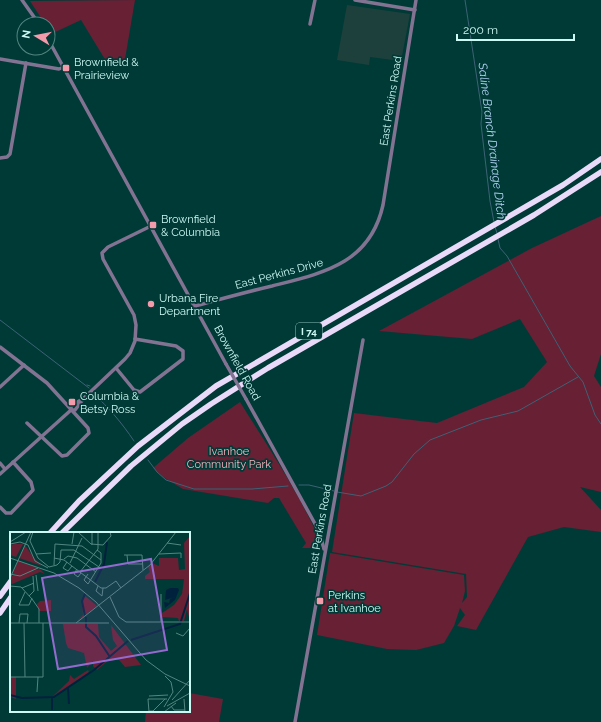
<svg xmlns="http://www.w3.org/2000/svg" width="601" height="722" font-family="Raleway,sans-serif">
  <rect width="100%" height="100%" fill="#003a36"/>
  <!-- built -->
  <path fill="#1d403d" d="M347 5 410 14 401 61 370 57 369 65 337 60Z"/>
  <!-- green -->
  <g fill="#672034">
    <path d="M135 0 124 65 106 61 81 20 51 34 48 28V24H45L30 1Z"/>
    <path d="M601 216V354L594 376 601 387V492L580 487 601 510V532L564 527 528 537 476 630 457 626 465 615 460 608 454 626 444 643 416 650 387 649 317 635 330 553 464 575 465 591 462 603 467 597 466 574 332 552 354 413 437 423 524 387 547 362 520 319 472 339 379 331 532 248Z"/>
    <path d="M240 402C268 447 299 492 320 541L316 548H302L306 543 279 498H274L268 503 183 489 163 477 153 468 188 438Z"/>
    <path d="M189 693 223 699 219 722H145L146 711H189Z"/>
  </g>
  <g fill="none" stroke-linecap="round" stroke-linejoin="round">
    <!-- stream -->
    <g stroke="#3d6275" stroke-width="1">
      <path d="M465 0 482 112 481 124 490 201 494 222"/>
      <path d="M495 227 497 233"/>
      <path d="M498 239 500 248 507 256 570 366 583 382 595 415 601 424"/>
      <path d="M0 320 89 388"/>
      <path d="M87 385 90 386"/>
      <path d="M94 394C109 408 122 423 134 441"/>
      <path d="M148 460 157 472 166 480 194 489H252L288 486"/>
      <path d="M299 485H309L334 491"/>
      <path d="M337 492 361 496 386 486 392 482 414 454 430 440 481 420 518 411 578 377"/>
    </g>
    <!-- minor -->
    <g stroke="#837393" stroke-width="3.5">
      <path d="M22 0 39 24"/>
      <path d="M355 0 415 10"/>
      <path d="M310 24 315 0"/>
      <path d="M48 39 226 364"/>
      <path d="M0 59 59 69 64 67"/>
      <path d="M0 158 7 157 10 154 26 63"/>
      <path d="M195 306C221 299 246 292 272 286 323 273 370 264 383 205L416 0"/>
      <path d="M0 347 47 383 88 428 89 433 67 455 62 456 27 423"/>
      <path d="M116 368 134 390 140 392 183 359V351L176 346 135 339"/>
      <path d="M0 387 24 365"/>
      <path d="M246 399 319 531 324 549"/>
      <path d="M71 409V406L84 398"/>
      <path d="M0 463 5 469"/>
      <path d="M0 474 71 410H75L84 398 125 359 130 353 135 341 136 325 134 315 103 259 102 253 108 247 151 226"/>
      <path d="M0 507 6 513H11L33 490 31 482 13 462"/>
      <path d="M295 722 363 340"/>
    </g>
    <!-- highway -->
    <g stroke="#eadafa" stroke-width="5.5">
      <path d="M50 533 79 501 138 446 216 386 563 185 601 159"/>
      <path d="M62 533 131 466 182 424 211 404 268 368 534 215 601 172"/>
      <path d="M0 596 11 581"/>
      <path d="M0 613 11 597"/>
    </g>
    <!-- minor-bridge -->
    <path stroke="#837393" stroke-width="3.5" d="M226 364 246 399"/>
  </g>
  <!-- markers -->
  <g fill="#f39aab" stroke="#003a36" stroke-width="1.5">
    <rect x="62" y="64" width="8" height="8" rx="2"/>
    <rect x="149" y="221" width="8" height="8" rx="2"/>
    <circle cx="151" cy="304" r="4"/>
    <rect x="68" y="398" width="8" height="8" rx="2"/>
    <rect x="316" y="597" width="8" height="8" rx="2"/>
  </g>
  <g text-anchor="middle" dominant-baseline="central" stroke-width="3.5" stroke-linejoin="round" paint-order="stroke">
    <!-- shield labels -->
    <rect fill="#003a36" stroke="#8fc0bb" stroke-width="1" x="296" y="323" width="26" height="16" rx="3"/>
    <g font-size="10" font-weight="bold" fill="#ccf9f4">
      <text x="309" y="331">I 74</text>
    </g>
    <!-- poi labels -->
    <g font-size="11" fill="#ccf9f4" stroke="#003a36" text-anchor="start">
      <text x="74" y="62">Brownfield &amp;<tspan x="74" dy="13">Prairieview</tspan></text>
      <text x="161" y="219">Brownfield<tspan x="161" dy="13">&amp; Columbia</tspan></text>
      <text x="159" y="298">Urbana Fire<tspan x="159" dy="13">Department</tspan></text>
      <text x="80" y="396">Columbia &amp;<tspan x="80" dy="13">Betsy Ross</tspan></text>
      <text x="328" y="595">Perkins<tspan x="328" dy="13">at Ivanhoe</tspan></text>
    </g>
    <!-- street labels -->
    <g font-size="11" fill="#ccf9f4" stroke="#003a36">
      <text transform="translate(391 101) rotate(-81)">East Perkins Road</text>
      <text transform="translate(279 274) rotate(-15)">East Perkins Drive</text>
      <text transform="translate(237 363) rotate(61)">Brownfield Road</text>
      <text transform="translate(320 529) rotate(-80)">East Perkins Road</text>
    </g>
    <!-- park labels -->
    <g font-size="11" fill="#fbb3c0" stroke="#003a36">
      <text x="229" y="451">Ivanhoe<tspan x="229" dy="13">Community Park</tspan></text>
    </g>
    <!-- water labels -->
    <g font-size="12" font-style="italic" fill="#b1d3f3" stroke="#003a36">
      <text transform="translate(492 141) rotate(83)">Saline Branch Drainage Ditch</text>
    </g>
  </g>
  <!-- overview -->
  <g transform="translate(10 532)">
    <rect width="180" height="180" fill="#003a36"/>
    <path d="M180 4V89L177 77 174 89H169L168 86 152 85V81L164 73 172 62 174 47H135V44L140 40 138 35 142 31 149 34V26H168L169 38 175 37 174 11ZM5 12H13L6 25 0 23V13ZM15 13 23 25 32 34 9 26ZM8 29 29 36 11 43 2 42ZM30 37 35 42 30 40 0 53 1 44ZM74 63 87 74 67 89 73 83 72 68ZM41 68V79H29L27 72 30 69ZM53 92H88L89 105 101 119 107 114 103 108 101 93 131 133 115 135 109 128 100 127 87 138 83 134V129L77 136 74 121 58 116 56 111ZM78 138 79 140 42 165 59 149 60 143 64 147ZM0 145H6V167L0 165Z" fill="#672034"/>
    <path d="M160 56H168L169 58 165 68 155 76 154 70 159 71 160 67 165 65 155 68 156 58Z" fill="#00213e"/>
    <path fill="none" stroke="#00213e" stroke-width="2" d="M85 50 94 32 97 10M75 62 72 69 75 84M76 85V95L86 104 100 125M121 108 170 92 180 61M58 156 59 172M0 163 12 166 44 165 84 138 118 109M42 178V165"/>
    <path fill="none" stroke="#528682" stroke-width="1" d="M23 0 20 9 28 26 39 35 47 33 50 30 51 18H64L89 35M68 0 81 12 93 13 101 4 100 0M82 0V13M0 10 16 0M157 11 171 13M0 12 10 10 18 13 25 29 38 36M62 12 64 0M26 22 41 21M149 22 171 21V26M114 23H132L133 38M117 23 118 32H132M0 26 44 41 69 56 86 70 136 128 155 142 180 154M44 26 54 28 91 56H96L106 49 111 56M54 27 58 24 67 26 86 40M57 30 53 36 58 39 62 34M60 31 72 6M44 33 45 12 72 14 91 28M67 37 64 42 68 45 71 41M70 40 88 17V0M0 42 10 44 28 36M78 42 74 48 78 52 91 31V21L87 18M26 43 28 59M0 46 21 0M0 54 11 55 22 67 29 77V91M88 54 86 59 92 64 93 56M12 56 24 51M15 60 9 73H19L22 66M19 64 24 59 23 44M100 65 109 85 116 90H180M151 90V62M0 91H99M9 91 10 82H18L17 91M14 91 15 145M66 91 140 33 166 0M166 101 173 104 180 96M0 145H33V91M27 160 28 145M139 164 158 163M138 167H157M138 167 139 180M174 167 175 180M162 168 180 148M157 174 180 161M161 174 164 178H175M154 175 163 160 161 150 155 144M139 179H143L155 167M154 180 166 171"/>
    <path fill="#936acf" fill-opacity="0.15" stroke="#936acf" stroke-width="2" d="M141 27 157 118 48 137 32 46Z"/>
    <rect width="180" height="180" fill="none" stroke="#ccf9f4" stroke-width="2"/>
  </g>
  <!-- north arrow -->
  <g transform="translate(36 36) rotate(280)"><circle r="19" fill="#003a36" stroke="#528682"/>
  <path d="M0-3L7 15L0 10L-7 15Z" fill="#f39aab"/>
  <text y="-6" font-size="11" font-weight="bold" text-anchor="middle" fill="#ccf9f4">N</text>
  </g>
  <!-- scale -->
  <path d="M457 34v6h117v-6" fill="none" stroke="#ccf9f4" stroke-width="2"/>
  <text x="463" y="34" font-size="12" fill="#ccf9f4" stroke="#003a36" stroke-width="3" paint-order="stroke">200 m</text>
</svg>
